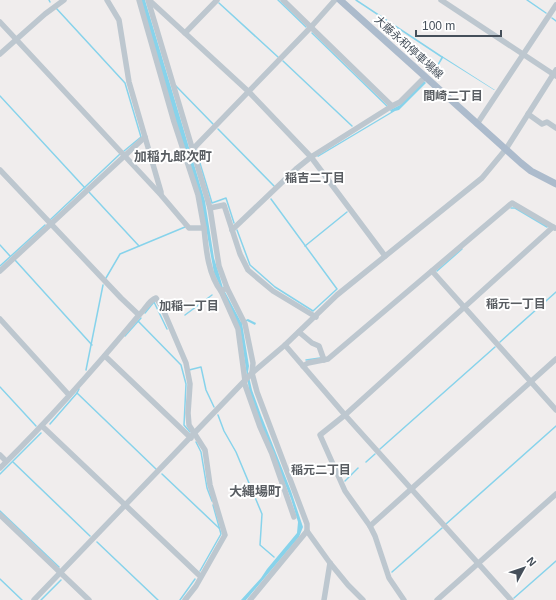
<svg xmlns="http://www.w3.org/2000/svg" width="556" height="600" font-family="Arial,'Noto Sans JP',sans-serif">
  <rect width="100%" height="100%" fill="#f0eded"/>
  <!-- water -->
  <g fill="#87d3eb">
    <path d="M141 0H145L205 201 214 258 219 274 223 288 241 322 248 319 256 323 255 325 247 321 242 323 249 366 248 372 252 390 261 415 291 491 303 527 299 537 246 600H241L261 578 267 569 297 533 298 522 291 499 258 417 249 390 240 329 214 273 201 200 175 119Z"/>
    <path d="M442 56 495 90H494L443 58 432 76H431Z"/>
    <path d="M424 81 426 83 399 110 395 111 318 157 317 156 391 112 390 110 400 105Z"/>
  </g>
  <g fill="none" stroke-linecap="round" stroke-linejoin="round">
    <!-- stream -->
    <g stroke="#87d3eb" stroke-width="1.5">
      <path d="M49 0 50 2"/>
      <path d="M278 0 306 27"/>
      <path d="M356 0 442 57"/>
      <path d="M527 0 546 13"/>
      <path d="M219 3 278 57"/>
      <path d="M56 8 125 83 141 137 124 151"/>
      <path d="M552 18 556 21"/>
      <path d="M312 33 388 107"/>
      <path d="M283 61 352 126"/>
      <path d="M175 85 213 124"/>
      <path d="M0 96 85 188"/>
      <path d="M218 129 274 186"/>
      <path d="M196 150 212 203 226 198 234 223"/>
      <path d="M89 192 139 246"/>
      <path d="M511 208H515L547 227"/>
      <path d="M50 220 120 154"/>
      <path d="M237 230 250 265 275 287 313 311 337 289 271 199"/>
      <path d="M0 245 10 256"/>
      <path d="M305 246 347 212"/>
      <path d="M15 260 92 345"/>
      <path d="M0 266 45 225"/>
      <path d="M437 271 462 249"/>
      <path d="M106 278 120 254 185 227"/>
      <path d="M145 313 154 302 167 329"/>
      <path d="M185 315 212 295"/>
      <path d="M138 321 181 365 186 384 184 425 190 432"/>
      <path d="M125 336 141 318"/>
      <path d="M500 342 556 292"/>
      <path d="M306 360 320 358"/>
      <path d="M86 370 103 285"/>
      <path d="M189 370 201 367 206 390 214 407"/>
      <path d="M0 387 36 426"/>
      <path d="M77 393 156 469"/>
      <path d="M218 415 224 431 236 452 262 514 260 545 274 557"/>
      <path d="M50 424 77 393 79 389"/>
      <path d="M196 442 201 452 207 488 212 501"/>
      <path d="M380 449 495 347"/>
      <path d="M13 462 90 536"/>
      <path d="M366 462 375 454"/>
      <path d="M0 474 41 433"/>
      <path d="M162 474 219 528"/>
      <path d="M345 481 358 468"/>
      <path d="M0 511 59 567"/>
      <path d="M446 524 556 426"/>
      <path d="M97 542 158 600"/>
      <path d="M200 571 221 534 213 505"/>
      <path d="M392 572 442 528"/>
      <path d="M0 579 22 600"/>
      <path d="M514 598 556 561"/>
      <path d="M41 600 61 580"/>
      <path d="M180 600 195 579"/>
    </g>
    <!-- minor -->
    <g stroke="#bdc7cf" stroke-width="5.5">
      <path d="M139 0 174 122 198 195 204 228"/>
      <path d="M148 0 210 208 219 266 227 288 245 324 253 363 252 373 257 392 307 524V531L330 563 348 585 363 600"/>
      <path d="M149 0 249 92 311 157 385 256"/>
      <path d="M441 0 556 76"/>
      <path d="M0 22 161 195 189 228H204C206 249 208 274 221 291L227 288"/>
      <path d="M185 33 217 0"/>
      <path d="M0 54 45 14 64 0"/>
      <path d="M392 106 400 102 425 77"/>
      <path d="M528 114 542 124 547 122 556 128"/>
      <path d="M477 124 556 5"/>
      <path d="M145 137 161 192V194"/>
      <path d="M192 150 311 27 335 0"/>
      <path d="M0 170 121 298 139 315"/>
      <path d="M210 208 224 205 240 254 248 270 273 291 316 317"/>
      <path d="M232 230 296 169 311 157 392 106 283 0"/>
      <path d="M0 271 145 137 129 82 119 20 107 0"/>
      <path d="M432 271 556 410"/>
      <path d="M221 291 238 329 245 381"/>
      <path d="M0 319 69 395"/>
      <path d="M299 332 312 343 319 346 324 360"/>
      <path d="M285 345 345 415 511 600"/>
      <path d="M105 356 191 438"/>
      <path d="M303 366 308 363 328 359 512 203 555 228"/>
      <path d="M244 382 260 427 272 454 294 517"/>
      <path d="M42 426 200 576"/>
      <path d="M0 455 6 461"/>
      <path d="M0 468C49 420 95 368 139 315 145 310 149 300 156 298L162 307 186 363 190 384 188 413 189 425 205 450 210 485 225 535 196 586 185 600"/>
      <path d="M0 515 89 600"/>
      <path d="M370 526 556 359"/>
      <path d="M34 600 252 373 285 345 337 295 482 178 506 149 556 70"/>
      <path d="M250 600 307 531"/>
      <path d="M324 600 330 563"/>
      <path d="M404 600 389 578 375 536 370 526 345 491 320 435 345 415 553 227"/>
      <path d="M437 600 556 494"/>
    </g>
    <!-- major -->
    <path stroke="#acbbcc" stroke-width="7" d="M340 0 521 163 531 171 556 184"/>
  </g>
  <g text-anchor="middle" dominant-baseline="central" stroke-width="4" stroke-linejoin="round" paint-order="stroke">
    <!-- street labels -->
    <g font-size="11" fill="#454f5a" stroke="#fff">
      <text transform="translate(409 47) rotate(42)">大藤永和停車場線</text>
    </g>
    <!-- neighbourhood labels -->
    <g font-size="12" font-weight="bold" fill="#595d62" stroke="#fff">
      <text x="453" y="96">間崎二丁目</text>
      <text x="315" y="178">稲吉二丁目</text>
      <text x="516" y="304">稲元一丁目</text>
      <text x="189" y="306">加稲一丁目</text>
      <text x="321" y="470">稲元二丁目</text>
    </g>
    <!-- quarter labels -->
    <g font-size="13" font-weight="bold" fill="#595d62" stroke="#fff">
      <text x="173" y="156">加稲九郎次町</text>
      <text x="255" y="491">大縄場町</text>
    </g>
  </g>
  <!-- north arrow -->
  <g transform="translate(524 568) rotate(50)" stroke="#ffffff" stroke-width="3" paint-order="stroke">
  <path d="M0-3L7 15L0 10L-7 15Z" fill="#454f5a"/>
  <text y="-6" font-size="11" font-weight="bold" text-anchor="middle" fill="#454f5a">N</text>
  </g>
  <!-- scale -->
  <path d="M416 30v6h85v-6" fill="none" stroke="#454f5a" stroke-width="2"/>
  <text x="422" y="30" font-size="12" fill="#454f5a" stroke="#ffffff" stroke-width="3" paint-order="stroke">100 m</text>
</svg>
